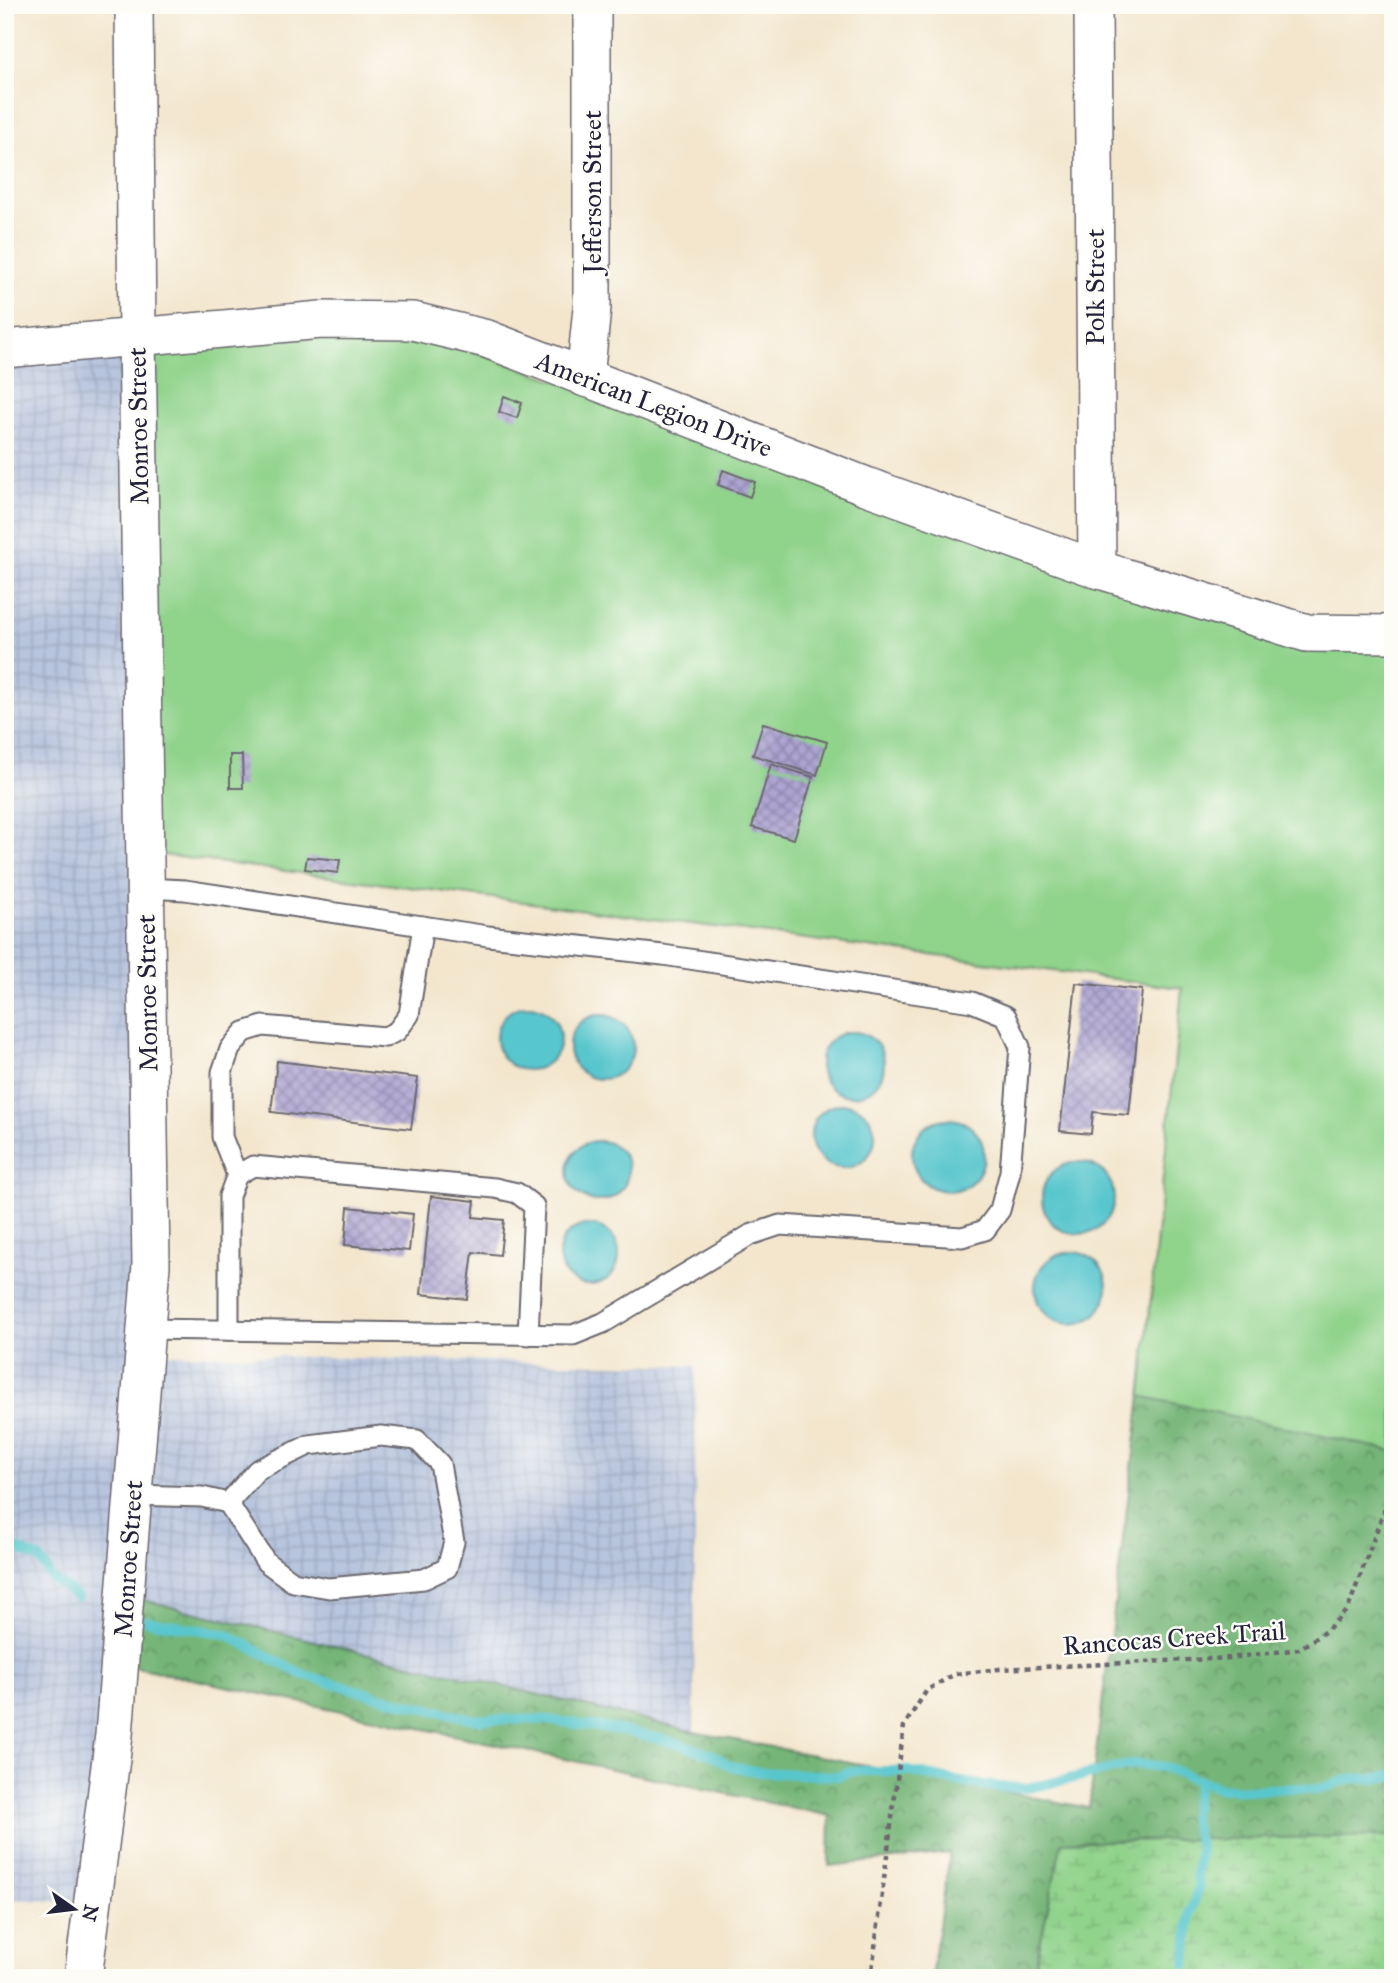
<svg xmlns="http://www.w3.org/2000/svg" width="1398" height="1983" font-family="'IM FELL Great Primer',serif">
  <defs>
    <pattern id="industrial-grid" width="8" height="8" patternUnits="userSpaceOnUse" patternTransform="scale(1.75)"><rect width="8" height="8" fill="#b8c5de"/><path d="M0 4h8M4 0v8" fill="none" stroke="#9ea9bf"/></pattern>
    <pattern id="forest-crowns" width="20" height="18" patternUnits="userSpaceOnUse" patternTransform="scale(1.75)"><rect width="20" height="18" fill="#74b577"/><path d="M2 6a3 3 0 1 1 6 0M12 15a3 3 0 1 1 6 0" fill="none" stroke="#5f9363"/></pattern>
    <pattern id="wetland-marsh" width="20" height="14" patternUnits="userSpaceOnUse" patternTransform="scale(1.75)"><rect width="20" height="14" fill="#90d38b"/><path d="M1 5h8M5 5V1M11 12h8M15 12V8" fill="none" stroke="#7cb579"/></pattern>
    <pattern id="building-cross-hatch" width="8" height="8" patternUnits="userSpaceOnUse" patternTransform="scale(1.75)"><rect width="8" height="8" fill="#ada4d1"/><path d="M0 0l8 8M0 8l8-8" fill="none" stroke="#8c85ab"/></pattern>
  </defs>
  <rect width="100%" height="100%" fill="#fdfcf7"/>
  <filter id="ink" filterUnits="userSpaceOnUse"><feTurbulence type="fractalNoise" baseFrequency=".0143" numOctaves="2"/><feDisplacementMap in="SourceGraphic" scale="14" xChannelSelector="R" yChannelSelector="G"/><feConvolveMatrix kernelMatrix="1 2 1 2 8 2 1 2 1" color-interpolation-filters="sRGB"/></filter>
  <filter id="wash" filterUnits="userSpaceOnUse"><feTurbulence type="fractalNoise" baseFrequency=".00686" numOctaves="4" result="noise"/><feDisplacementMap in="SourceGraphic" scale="28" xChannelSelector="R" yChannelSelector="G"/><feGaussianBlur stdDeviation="1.57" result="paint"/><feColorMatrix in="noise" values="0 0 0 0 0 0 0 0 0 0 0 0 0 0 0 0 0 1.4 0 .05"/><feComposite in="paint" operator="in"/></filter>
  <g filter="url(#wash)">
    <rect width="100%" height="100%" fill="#f3e6cd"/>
    <!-- industrial -->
    <path fill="url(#industrial-grid)" d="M127 336 136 1353 696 1366 694 1732 114 1593 88 1903 5 1899V351Z"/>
    <!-- forest -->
    <path fill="url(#forest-crowns)" stroke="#4b6c59" stroke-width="2" d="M1141 1396 1393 1451V1836L1062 1842 1033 1978H931L950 1853 829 1866 830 1816 108 1661 114 1593 694 1732 1089 1808Z"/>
    <!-- wetland -->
    <path fill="url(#wetland-marsh)" stroke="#597a63" stroke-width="2" d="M1393 1836V1978H1033L1062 1842Z"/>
    <!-- park -->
    <path fill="#90d38b" stroke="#597a63" stroke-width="2" d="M127 336 441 340 1320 648 1393 641V1451L1141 1396 1182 988 140 852Z"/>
    <!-- water -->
    <g fill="#59c6cd" stroke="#3e7484" stroke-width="2">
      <circle cx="528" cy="1038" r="32"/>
      <circle cx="601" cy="1047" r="32"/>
      <circle cx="852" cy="1064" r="32"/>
      <circle cx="843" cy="1136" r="32"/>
      <circle cx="948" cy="1155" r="36"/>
      <circle cx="598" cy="1171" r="30"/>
      <circle cx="1078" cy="1198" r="36"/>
      <circle cx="589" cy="1255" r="30"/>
      <circle cx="1071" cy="1288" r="36"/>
    </g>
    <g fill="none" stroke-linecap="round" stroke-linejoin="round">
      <!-- stream -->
      <g stroke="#59c6cd" stroke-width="10">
        <path d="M5 1544 40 1559 51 1577 77 1597"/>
        <path d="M147 1621 226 1634 301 1674 391 1700 472 1719 548 1720 613 1729 666 1740 713 1755 730 1766 759 1772 838 1776 851 1771H907L966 1783 1000 1787 1029 1788 1135 1764 1164 1767 1220 1788 1245 1790 1300 1788 1316 1790 1353 1778 1372 1779 1393 1776"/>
        <path d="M1186 1964 1190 1913 1199 1887 1196 1875 1200 1849 1192 1816 1199 1781"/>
        <path d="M1389 1978 1393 1970"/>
      </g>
    </g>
    <g id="blocks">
      <!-- building -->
      <g fill="url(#building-cross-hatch)">
        <path d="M504 396 522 403 517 418 499 412Z"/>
        <path d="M723 470 755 482 750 497 718 485Z"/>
        <path d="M763 723 827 742 817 775 753 755Z"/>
        <path d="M230 755H242L243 788H230Z"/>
        <path d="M771 764 813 777 794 839 752 827Z"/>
        <path d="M307 857 340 860 338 873 305 869Z"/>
        <path d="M1076 983 1142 990 1129 1115 1093 1112 1091 1134 1060 1131Z"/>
        <path d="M277 1061 418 1078 411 1129 271 1112Z"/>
        <path d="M431 1196 475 1201 473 1217 504 1220 500 1255 473 1252 467 1299 421 1294Z"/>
        <path d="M348 1207 413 1214 409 1251 345 1245Z"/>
      </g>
    </g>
  </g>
  <g filter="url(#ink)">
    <use href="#blocks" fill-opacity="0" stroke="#6b676e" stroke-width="2"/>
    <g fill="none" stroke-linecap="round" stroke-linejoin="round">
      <!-- service casing -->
      <g stroke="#6b676e" stroke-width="23">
        <g id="service">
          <path d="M145 888 185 890 488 936 663 955 972 1002 1006 1016 1020 1047 1010 1172 1000 1210 985 1230 962 1237 780 1225 750 1235 603 1323 573 1335 145 1329"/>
          <path d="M237 1175 222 1137V1072L230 1049 244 1032 263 1026 385 1037 397 1031 409 1015 423 926"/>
          <path d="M229 1330V1196L237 1175 253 1166 495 1188 517 1193 534 1206 528 1335"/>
          <path d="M133 1495 202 1497 228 1503 266 1562 293 1582 329 1588 424 1579 447 1568 454 1542 440 1464 417 1440 381 1436 309 1445 257 1470 228 1503"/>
        </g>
      </g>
      <!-- minor casing -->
      <g stroke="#6b676e" stroke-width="40">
        <g id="minor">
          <path d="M1093 5 1097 569"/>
          <path d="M5 349 321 320 413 321 487 339 866 486 1097 569 1307 633 1393 634"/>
          <path d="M585 378 592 308V5"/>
          <path d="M83 1978 114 1735 151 1265 137 336 134 5"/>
        </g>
      </g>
      <!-- path -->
      <path stroke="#6b676e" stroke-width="4.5" stroke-dasharray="5 5" stroke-linecap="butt" d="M871 1978 904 1726 927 1690 955 1674 999 1669 1230 1658 1299 1649 1326 1631 1348 1609 1393 1486"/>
      <!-- service -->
      <use href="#service" stroke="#fff" stroke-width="19"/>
      <!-- minor -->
      <use href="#minor" stroke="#fff" stroke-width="37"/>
    </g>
  </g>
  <g text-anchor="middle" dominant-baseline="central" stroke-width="5" stroke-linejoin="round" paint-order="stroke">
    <!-- street labels -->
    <g font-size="26" fill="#22223b" stroke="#fdfcf7">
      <text transform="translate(592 192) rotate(-90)">Jefferson Street</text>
      <text transform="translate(1095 287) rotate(-90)">Polk Street</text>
      <text transform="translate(654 404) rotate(21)">American Legion Drive</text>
      <text transform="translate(138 426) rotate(-91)">Monroe Street</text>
      <text transform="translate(147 993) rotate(-91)">Monroe Street</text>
      <text transform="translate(128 1559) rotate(-86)">Monroe Street</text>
      <text transform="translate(1174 1638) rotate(-4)">Rancocas Creek Trail</text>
    </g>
  </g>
  <!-- margin -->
  <rect width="1398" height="1983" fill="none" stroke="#fdfcf7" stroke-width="28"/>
  <!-- north arrow -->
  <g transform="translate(74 1909) rotate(104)" stroke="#fdfcf7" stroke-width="5" paint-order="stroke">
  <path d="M0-5L12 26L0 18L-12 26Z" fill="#22223b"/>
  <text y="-10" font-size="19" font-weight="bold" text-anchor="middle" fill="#22223b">N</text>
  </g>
</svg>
